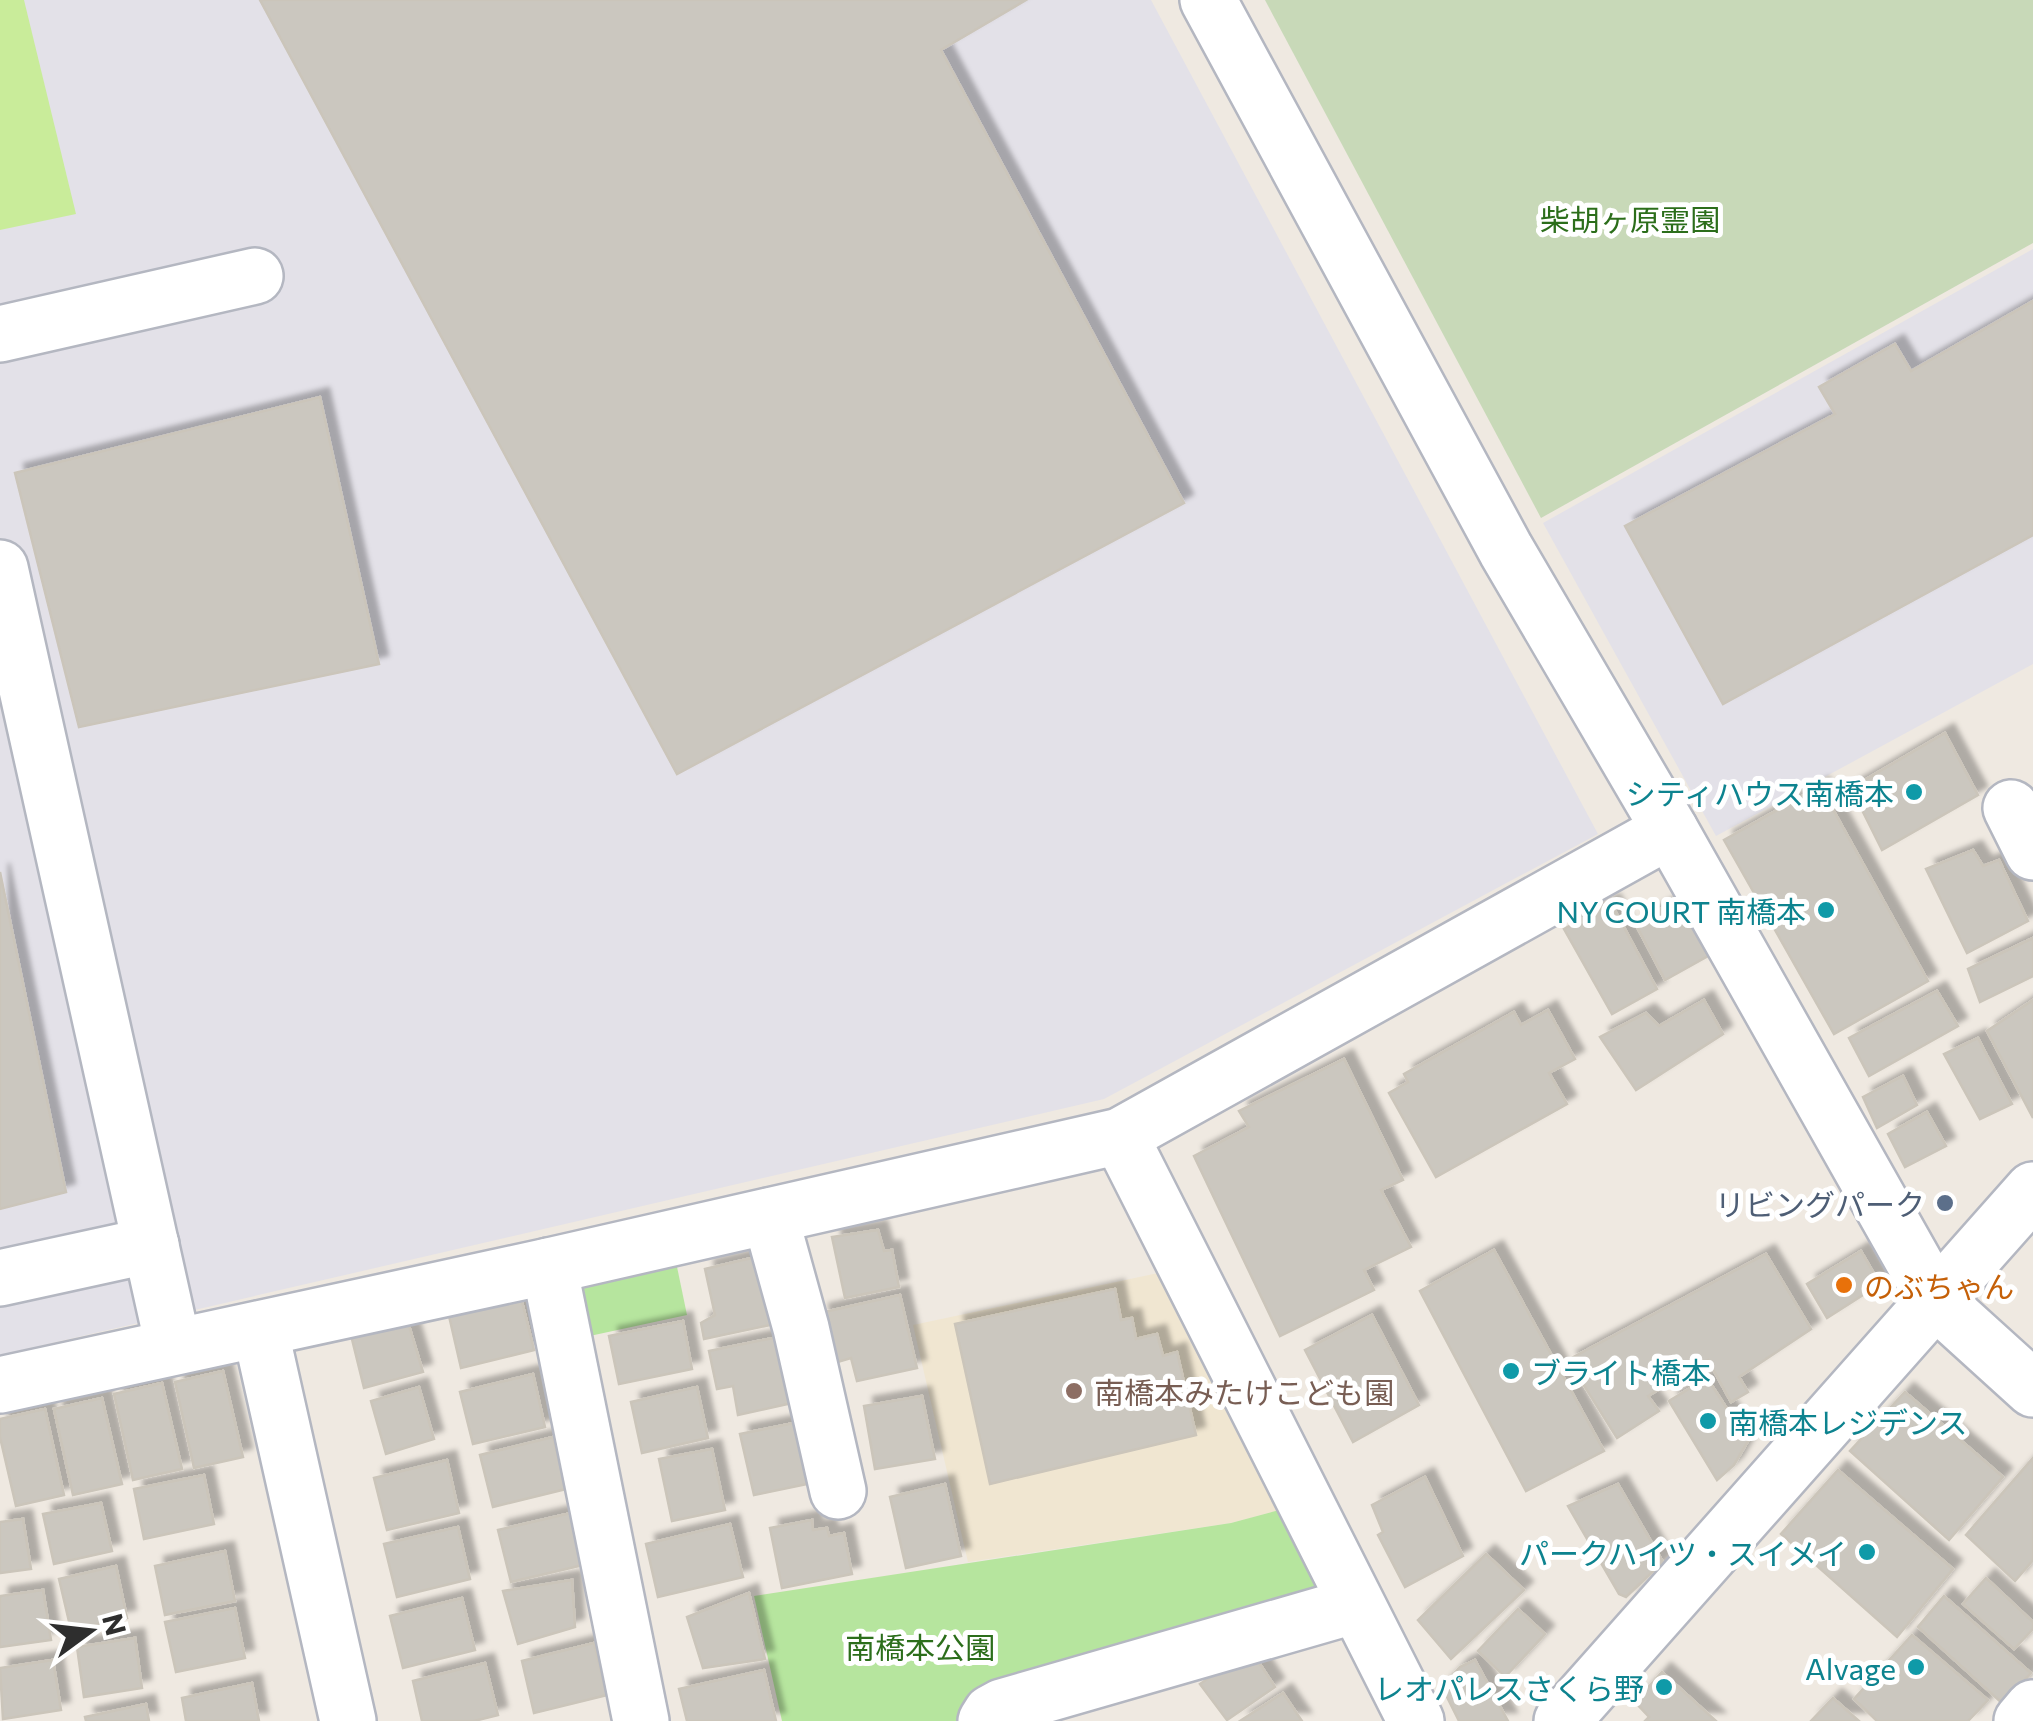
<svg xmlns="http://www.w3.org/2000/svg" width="2033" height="1721" font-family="Commissioner,'Noto Sans JP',sans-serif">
  <defs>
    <filter id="shadow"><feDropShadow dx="9" dy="-9" stdDeviation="2.5" flood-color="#0004"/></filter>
  </defs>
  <rect width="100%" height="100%" fill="#efe9e1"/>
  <!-- industrial -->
  <g fill="#e3e1e8">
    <path d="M0 0H1151L1598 834 1104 1099 0 1355Z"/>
    <path d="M2033 249V664L1716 836 1543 523Z"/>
  </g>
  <!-- education -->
  <path fill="#f0e6d1" d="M1163 1272 1280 1510 1231 1523 968 1562 913 1325Z"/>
  <!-- green -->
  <g fill="#b6e59e">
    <path d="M676 1262 687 1315 585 1337 576 1301 589 1281Z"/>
    <path d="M1290 1507 1328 1582 1319 1598 961 1721H782L754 1596 1231 1523Z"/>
  </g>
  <!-- cemetery -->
  <path fill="#c8d9b8" d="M1265 0H2033V243L1541 518Z"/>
  <!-- pitch -->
  <path fill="#c9ec9a" d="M0 0H24L76 214 0 230Z"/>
  <!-- building -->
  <g fill="#cbc7bf" stroke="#cbc5ba" stroke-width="2.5" filter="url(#shadow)">
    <path d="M260 0H1026L941 50 1184 503 677 774Z"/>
    <path d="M2033 301V535L1723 704 1625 526 1835 414 1819 387 1895 344 1911 371Z"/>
    <path d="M320 397 379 664 79 727 15 473Z"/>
    <path d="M1945 733 1978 795 1882 850 1851 788Z"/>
    <path d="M1820 786 1928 981 1834 1034 1724 840Z"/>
    <path d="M1973 850 1983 866 1999 860 2028 921 1967 953 1926 869Z"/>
    <path d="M0 872 66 1192 0 1209Z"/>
    <path d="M1677 900 1708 956 1665 980 1635 923Z"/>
    <path d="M1611 903 1657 989 1612 1014 1564 929Z"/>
    <path d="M2033 938V976L1980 1002 1968 969Z"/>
    <path d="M1937 991 1958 1026 1869 1076 1849 1038Z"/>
    <path d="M1704 1000 1723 1034 1636 1090 1600 1037 1646 1013 1659 1026Z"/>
    <path d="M2033 1000V1118L1987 1031Z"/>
    <path d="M1548 1010 1575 1059 1549 1073 1567 1104 1436 1177 1389 1093 1408 1082 1404 1074 1514 1012 1521 1025Z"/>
    <path d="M1978 1038 2012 1104 1980 1119 1944 1054Z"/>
    <path d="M1344 1059 1403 1180 1381 1190 1411 1247 1364 1270 1374 1290 1280 1336 1194 1156 1249 1127 1239 1111Z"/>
    <path d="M1903 1076 1917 1105 1877 1128 1863 1097Z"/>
    <path d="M1927 1112 1946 1146 1905 1167 1888 1134Z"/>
    <path d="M878 1230 884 1251 892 1250 899 1287 845 1298 832 1237Z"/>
    <path d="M1494 1250 1604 1451 1526 1491 1420 1291Z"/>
    <path d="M1861 1251 1880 1284 1827 1318 1807 1284Z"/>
    <path d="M1766 1254 1811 1329 1739 1377 1748 1392 1731 1402 1708 1360 1648 1396 1659 1411 1617 1438 1568 1360Z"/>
    <path d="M760 1256 775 1324 704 1339 701 1323 715 1315 705 1269Z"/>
    <path d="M1115 1289 1121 1320 1132 1318 1136 1339 1157 1334 1163 1356 1177 1352 1196 1435 990 1484 955 1324Z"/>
    <path d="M900 1295 917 1368 857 1381 851 1358 831 1364 820 1313Z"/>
    <path d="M521 1298 534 1350 461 1368 449 1316Z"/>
    <path d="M1372 1315 1419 1405 1353 1442 1305 1350Z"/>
    <path d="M407 1319 423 1372 364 1388 351 1335Z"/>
    <path d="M683 1321 692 1369 619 1384 609 1336Z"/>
    <path d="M778 1337 792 1403 738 1415 733 1386 717 1389 709 1351Z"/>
    <path d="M223 1371 243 1457 194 1468 175 1382Z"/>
    <path d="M533 1374 545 1427 473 1444 460 1392Z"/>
    <path d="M1707 1378 1748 1441 1734 1465 1717 1480 1669 1401Z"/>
    <path d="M162 1383 182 1469 133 1480 114 1394Z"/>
    <path d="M419 1387 434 1439 386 1454 371 1401Z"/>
    <path d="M697 1387 708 1438 642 1453 631 1402Z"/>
    <path d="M1905 1392 2003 1477 1949 1540 1850 1451Z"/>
    <path d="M922 1396 935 1459 875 1469 864 1406Z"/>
    <path d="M102 1398 122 1484 73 1495 54 1409Z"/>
    <path d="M45 1409 64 1495 16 1506 0 1437V1419Z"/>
    <path d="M794 1423 807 1484 754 1495 740 1434Z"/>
    <path d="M553 1437 566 1489 493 1507 480 1455Z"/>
    <path d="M712 1449 725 1510 672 1521 659 1459Z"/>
    <path d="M2033 1458V1560L2015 1581 1966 1535Z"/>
    <path d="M447 1460 459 1513 387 1530 374 1478Z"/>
    <path d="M1838 1470 1953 1569 1897 1637 1781 1534Z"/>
    <path d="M204 1475 214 1524 144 1539 134 1489Z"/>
    <path d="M1425 1477 1463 1556 1405 1587 1378 1535 1383 1532 1372 1505Z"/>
    <path d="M945 1484 961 1556 906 1568 890 1497Z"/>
    <path d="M1618 1484 1663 1562 1626 1597 1619 1594 1568 1506Z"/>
    <path d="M101 1503 112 1551 54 1564 43 1514Z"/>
    <path d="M571 1513 583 1565 511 1582 498 1530Z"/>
    <path d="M23 1519 31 1569 0 1573V1522Z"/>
    <path d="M812 1520 813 1530 827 1528 829 1536 844 1533 852 1574 782 1588 770 1528Z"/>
    <path d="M730 1524 743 1577 658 1597 646 1544Z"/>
    <path d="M458 1527 470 1579 397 1597 384 1544Z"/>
    <path d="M225 1551 235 1601 165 1615 155 1566Z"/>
    <path d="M1486 1554 1524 1590 1451 1659 1418 1620Z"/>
    <path d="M116 1566 127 1618 71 1630 59 1579Z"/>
    <path d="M1986 1578 2033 1622V1629L2014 1649 1963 1604Z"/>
    <path d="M572 1580 575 1627 518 1644 503 1591Z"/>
    <path d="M43 1590 51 1640 0 1647V1596Z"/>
    <path d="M749 1593 765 1659 703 1668 687 1617Z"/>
    <path d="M1944 1596 2031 1673 2003 1704 1918 1627Z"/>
    <path d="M462 1598 475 1650 403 1668 390 1616Z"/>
    <path d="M235 1608 245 1658 176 1672 165 1622Z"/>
    <path d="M1518 1609 1545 1634 1505 1677 1478 1651Z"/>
    <path d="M1912 1635 1988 1700 1968 1721H1877L1854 1699Z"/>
    <path d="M135 1638 142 1688 84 1697 77 1647Z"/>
    <path d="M594 1643 607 1695 534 1713 522 1661Z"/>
    <path d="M1254 1655 1275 1687 1227 1720 1200 1684 1241 1656Z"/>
    <path d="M53 1660 61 1710 3 1719 0 1668Z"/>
    <path d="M1475 1660 1508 1721H1459L1442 1687 1460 1667Z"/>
    <path d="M485 1663 498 1715 474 1721H422L413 1681Z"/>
    <path d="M764 1670 776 1721H687L679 1689Z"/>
    <path d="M1662 1672 1716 1721H1645L1649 1717 1635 1702Z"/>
    <path d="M252 1683 259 1721H186L182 1698Z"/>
    <path d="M1283 1693 1302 1721H1240Z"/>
    <path d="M1833 1698 1859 1721H1811Z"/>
    <path d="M146 1704 149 1721H86L85 1717Z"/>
  </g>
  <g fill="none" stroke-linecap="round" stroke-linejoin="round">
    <!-- minor casing -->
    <g stroke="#b4b7c1" stroke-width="60">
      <g id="minor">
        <path d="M1208 0 1506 550 1670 830 1936 1301 2033 1389"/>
        <path d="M0 334 255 276"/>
        <path d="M0 568 173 1345"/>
        <path d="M2011 808 2033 852"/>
        <path d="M1120 1136 1416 1721"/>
        <path d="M770 1216 801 1328 838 1491"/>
        <path d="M549 1266 641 1721"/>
        <path d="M0 1278 151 1245"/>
        <path d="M260 1329 348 1721"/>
        <path d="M0 1385 549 1266 1120 1136 1670 830"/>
        <path d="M986 1721 991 1713 1002 1707 1356 1605"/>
        <path d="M1562 1721 2033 1190"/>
        <path d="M2022 1721 2033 1708"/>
      </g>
    </g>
    <!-- minor -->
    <use href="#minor" stroke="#fff" stroke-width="55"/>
  </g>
  <!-- markers -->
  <g fill="#0f9aa8" stroke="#fff" stroke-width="4">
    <circle cx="1914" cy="792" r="10"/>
    <circle cx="1826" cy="910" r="10"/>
    <circle cx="1511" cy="1371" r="10"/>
    <circle cx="1708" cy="1421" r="10"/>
    <circle cx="1867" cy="1552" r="10"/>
    <circle cx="1916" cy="1667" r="10"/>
    <circle cx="1664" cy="1687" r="10"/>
  </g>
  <circle fill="#5c6f8a" stroke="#fff" stroke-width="4" cx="1945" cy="1203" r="10"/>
  <circle fill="#e8710a" stroke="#fff" stroke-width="4" cx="1844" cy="1285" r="10"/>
  <circle fill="#8d6e63" stroke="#fff" stroke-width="4" cx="1074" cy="1391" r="10"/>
  <g text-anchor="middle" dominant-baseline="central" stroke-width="10" stroke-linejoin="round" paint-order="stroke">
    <!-- park labels -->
    <g font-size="30" fill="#2c6e1b" stroke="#fff">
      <text x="1630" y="218">柴胡ヶ原霊園</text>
      <text x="920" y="1646">南橋本公園</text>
    </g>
    <!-- culture labels -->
    <g font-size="30" fill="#0d838f" stroke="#fff" text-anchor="end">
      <text x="1894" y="792">シティハウス南橋本</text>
      <text x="1806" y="910">NY COURT 南橋本</text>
      <text x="1531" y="1371" text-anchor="start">ブライト橋本</text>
      <text x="1728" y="1421" text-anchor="start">南橋本レジデンス</text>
      <text x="1847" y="1552">パークハイツ・スイメイ</text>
      <text x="1896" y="1667">Alvage</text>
      <text x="1644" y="1687">レオパレスさくら野</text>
    </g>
    <!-- service labels -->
    <g font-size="30" fill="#4e5e75" stroke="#fff" text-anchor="end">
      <text x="1925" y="1203">リビングパーク</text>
    </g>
    <!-- food labels -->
    <g font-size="30" fill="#c56008" stroke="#fff" text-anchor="start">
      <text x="1864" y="1285">のぶちゃん</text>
    </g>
    <!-- education labels -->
    <g font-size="30" fill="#785e54" stroke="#fff" text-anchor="start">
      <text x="1094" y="1391">南橋本みたけこども園</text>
    </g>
  </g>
  <!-- north arrow -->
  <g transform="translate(90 1631) rotate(75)" stroke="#ffffff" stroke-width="8" paint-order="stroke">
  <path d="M0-8L18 38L0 25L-18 38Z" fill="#2e2e2e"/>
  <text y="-15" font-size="28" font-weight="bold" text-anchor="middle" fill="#2e2e2e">N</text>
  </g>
</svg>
